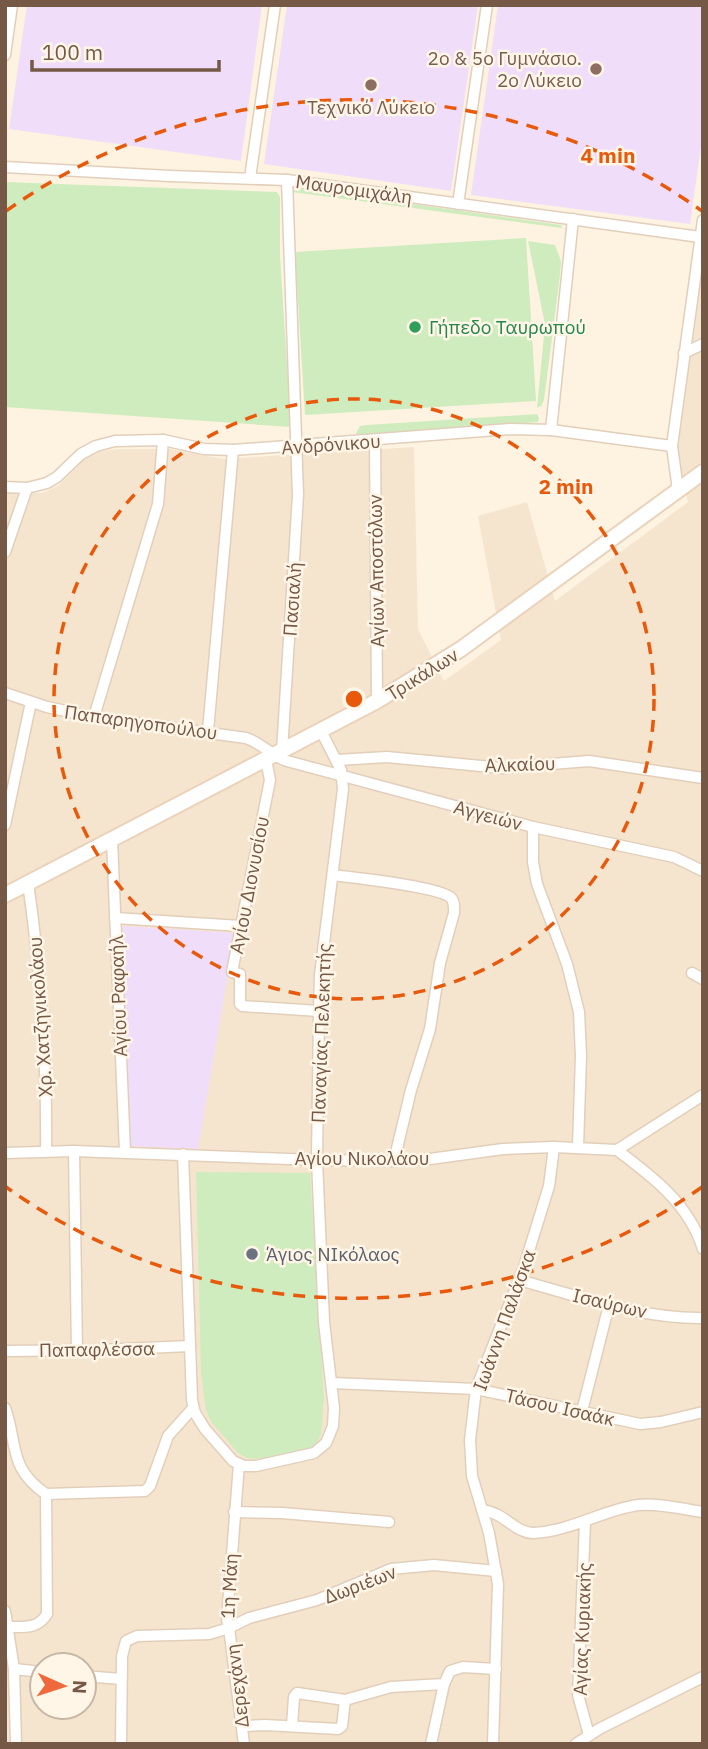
<svg xmlns="http://www.w3.org/2000/svg" width="708" height="1749" font-family="'IBM Plex Sans',sans-serif">
  <rect width="100%" height="100%" fill="#fef3e0"/>
  <!-- residential -->
  <path fill="#f6e5ce" fill-rule="evenodd" d="M703 254V1744H5V493H42L58 486 85 459 99 452 116 449H170L224 459 414 447 418 629 444 681 501 640 478 516 527 502 555 601 688 502 676 451 685 371ZM42 1665H84V1707H42Z"/>
  <!-- education -->
  <g fill="#f0ddfa">
    <path d="M27 5H262L241 161 9 129Z"/>
    <path d="M287 5H478L451 191 264 164Z"/>
    <path d="M498 5H703V132L690 224 471 195Z"/>
    <path d="M123 926 235 933 198 1149 130 1146Z"/>
  </g>
  <!-- green -->
  <g fill="#cfecbe">
    <path d="M5 182 277 192 280 197V256L291 427 5 407Z"/>
    <path d="M291 187 561 225 562 228 292 192Z"/>
    <path d="M526 238 536 401 305 415 295 252Z"/>
    <path d="M528 241 555 245 561 261 560 275 544 400 541 406 537 408 545 324Z"/>
    <path d="M537 414 539 418 538 422 359 437 356 433 360 426 367 425Z"/>
    <path d="M196 1172 310 1173 324 1399 321 1434 317 1442 309 1449 257 1459 247 1458 238 1453 212 1423 206 1411 201 1373Z"/>
  </g>
  <g fill="none" stroke-linecap="round" stroke-linejoin="round">
    <!-- minor casing -->
    <g stroke="#e2cfbb" stroke-width="13">
      <g id="minor">
        <path d="M5 55 12 5"/>
        <path d="M5 167 170 176 287 180 700 237"/>
        <path d="M250 178 275 5"/>
        <path d="M458 204 487 5"/>
        <path d="M684 353 703 344"/>
        <path d="M551 430 573 219"/>
        <path d="M375 441 377 701"/>
        <path d="M5 487 27 488 47 483 57 477 81 454 96 446 115 441 163 440 204 449 233 450 510 429 551 430 672 446"/>
        <path d="M678 490 672 446 703 220"/>
        <path d="M5 552 27 488"/>
        <path d="M5 693 47 707 94 717 246 738C262 743 271 756 287 761L533 827 674 857 703 871"/>
        <path d="M94 717 158 504 163 440"/>
        <path d="M208 731 233 450"/>
        <path d="M282 751 298 495 287 180"/>
        <path d="M266 760 270 780 232 972 240 974V1004L242 1006 319 1011"/>
        <path d="M337 760 387 757 502 768 589 761 703 778"/>
        <path d="M5 825 31 702"/>
        <path d="M533 827V862L537 884 567 964 579 1012 581 1056 578 1147"/>
        <path d="M112 840 125 1152"/>
        <path d="M333 875C355 878 435 886 450 897 455 901 454 907 454 913L440 963 430 1029 411 1090 394 1161"/>
        <path d="M28 883C41 973 47 1061 46 1151"/>
        <path d="M115 918 241 926"/>
        <path d="M692 973 703 979"/>
        <path d="M617 1150C653 1177 689 1204 703 1249"/>
        <path d="M74 1151 77 1351"/>
        <path d="M5 1153 74 1151 317 1160 394 1161 430 1159 503 1149 554 1147 617 1150 703 1095"/>
        <path d="M183 1154 192 1400 195 1413 205 1429 233 1461 244 1466H256L314 1453 326 1443 333 1426 334 1408 324 1322 317 1160 319 1011 320 975 343 789 341 770 321 731"/>
        <path d="M519 1280C578 1296 641 1319 703 1318"/>
        <path d="M5 1351 99 1350 190 1346"/>
        <path d="M332 1383 476 1389 640 1424 661 1422 703 1412"/>
        <path d="M5 1408C18 1444 8 1468 46 1494L145 1491 150 1486 168 1436 193 1408"/>
        <path d="M582 1411 609 1305"/>
        <path d="M482 1510C504 1512 516 1534 534 1533 571 1531 603 1510 638 1505 659 1503 682 1509 703 1512"/>
        <path d="M234 1512 282 1513 389 1522"/>
        <path d="M585 1522 578 1695 589 1735"/>
        <path d="M5 1611 14 1669 16 1744"/>
        <path d="M9 1627C25 1627 38 1629 47 1614L46 1494"/>
        <path d="M14 1669 42 1672"/>
        <path d="M84 1676 121 1679"/>
        <path d="M242 1726 265 1725 338 1729 342 1726 345 1700 391 1687 444 1684"/>
        <path d="M292 1726 294 1697 297 1693 345 1700"/>
        <path d="M121 1744 122 1656 126 1641 137 1636 209 1634 229 1628 227 1619 239 1464"/>
        <path d="M244 1744 229 1628 249 1618 317 1600 391 1569 434 1565 496 1571"/>
        <path d="M431 1744 444 1684 450 1671 463 1667 496 1669"/>
        <path d="M493 1744 498 1584 489 1533 472 1476 470 1440 476 1389 524 1267 549 1186 554 1147"/>
        <path d="M576 1744 599 1729 703 1677"/>
      </g>
    </g>
    <!-- secondary casing -->
    <g stroke="#ead2bb" stroke-width="18">
      <path id="secondary" d="M5 895 377 701 461 649 703 472"/>
    </g>
    <!-- minor -->
    <use href="#minor" stroke="#fff" stroke-width="10"/>
    <!-- secondary -->
    <use href="#secondary" stroke="#fff" stroke-width="14"/>
  </g>
  <!-- distance rings -->
  <g fill="none" stroke="#e8590c" stroke-width="3.5" stroke-dasharray="12 9">
    <circle cx="354" cy="699" r="300"/>
    <path d="M702 1187A600 600 0 0 1 6 1187M6 211A600 600 0 0 1 702 211"/>
  </g>
  <!-- markers -->
  <g fill="#8d6e63" stroke="#fff6e8" stroke-width="2.5">
    <circle cx="596" cy="69" r="7"/>
    <circle cx="371" cy="85" r="7"/>
  </g>
  <circle fill="#2e9e5b" stroke="#fff6e8" stroke-width="2.5" cx="415" cy="327" r="7"/>
  <circle fill="#6b7280" stroke="#fff6e8" stroke-width="2.5" cx="252" cy="1254" r="7"/>
  <g text-anchor="middle" dominant-baseline="central" stroke-width="5" stroke-linejoin="round" paint-order="stroke">
    <!-- education labels -->
    <g font-size="19" fill="#785e54" stroke="#fff6e8" text-anchor="end">
      <text x="582" y="58">2ο &amp; 5ο Γυμνάσιο.<tspan x="582" dy="22">2ο Λύκειο</tspan></text>
      <text x="371" y="107" text-anchor="middle">Τεχνικό Λύκειο</text>
    </g>
    <!-- street labels -->
    <g font-size="19" fill="#765846" stroke="#fff6e8">
      <text transform="translate(354 189) rotate(8)">Μαυρομιχάλη</text>
      <text transform="translate(331 444) rotate(-4)">Ανδρόνικου</text>
      <text transform="translate(376 571) rotate(-91)">Αγίων Αποστόλων</text>
      <text transform="translate(292 599) rotate(-86)">Πασιαλή</text>
      <text transform="translate(422 674) rotate(-32)">Τρικάλων</text>
      <text transform="translate(141 722) rotate(8)">Παπαρηγοπούλου</text>
      <text transform="translate(520 764) rotate(-2)">Αλκαίου</text>
      <text transform="translate(488 815) rotate(15)">Αγγειών</text>
      <text transform="translate(249 885) rotate(-79)">Αγίου Διονυσίου</text>
      <text transform="translate(118 996) rotate(-92)">Αγίου Ραφαήλ</text>
      <text transform="translate(40 1017) rotate(-94)">Χρ. Χατζηνικολάου</text>
      <text transform="translate(321 1033) rotate(-88)">Παναγίας Πελεκητής</text>
      <text x="362" y="1158">Αγίου Νικολάου</text>
      <text transform="translate(610 1303) rotate(13)">Ισαύρων</text>
      <text transform="translate(504 1320) rotate(-70)">Ιωάννη Παλάσκα</text>
      <text transform="translate(97 1349) rotate(-1)">Παπαφλέσσα</text>
      <text transform="translate(560 1407) rotate(13)">Τάσου Ισαάκ</text>
      <text transform="translate(360 1584) rotate(-21)">Δωριέων</text>
      <text transform="translate(229 1586) rotate(-87)">1η Μάη</text>
      <text transform="translate(582 1629) rotate(-88)">Αγίας Κυριακής</text>
      <text transform="translate(237 1686) rotate(-97)">Δερεχάνη</text>
    </g>
    <!-- leisure labels -->
    <g font-size="19" fill="#27864d" stroke="#fff6e8" text-anchor="start">
      <text x="429" y="327">Γήπεδο Ταυρωπού</text>
    </g>
    <!-- worship labels -->
    <g font-size="19" fill="#5b616d" stroke="#fff6e8" text-anchor="start">
      <text x="266" y="1254">Άγιος ΝΙκόλαος</text>
    </g>
  </g>
  <circle cx="354" cy="699" r="10" fill="#e8590c" stroke="#fff6e8" stroke-width="3.5"/>
  <g font-size="21" text-anchor="middle" font-weight="bold" fill="#e8590c" stroke="#fff6e8" stroke-width="5" stroke-linejoin="round" paint-order="stroke">
    <text x="608" y="163">4 min</text>
    <text x="566" y="494">2 min</text>
  </g>
  <!-- border -->
  <rect width="708" height="1749" fill="none" stroke="#765846" stroke-width="14"/>
  <!-- north arrow -->
  <g transform="translate(63 1686) rotate(93)"><circle r="33" fill="#fff6e8" stroke="#c8b7a7" stroke-width="2"/>
  <path d="M0-5L12 26L0 18L-12 26Z" fill="#f0693c"/>
  <text y="-10" font-size="19" font-weight="bold" text-anchor="middle" fill="#765846">N</text>
  </g>
  <!-- scale -->
  <path d="M32 60v10h187v-10" fill="none" stroke="#765846" stroke-width="3.5"/>
  <text x="42" y="60" font-size="21" fill="#765846" stroke="#fff6e8" stroke-width="5" paint-order="stroke">100 m</text>
</svg>
